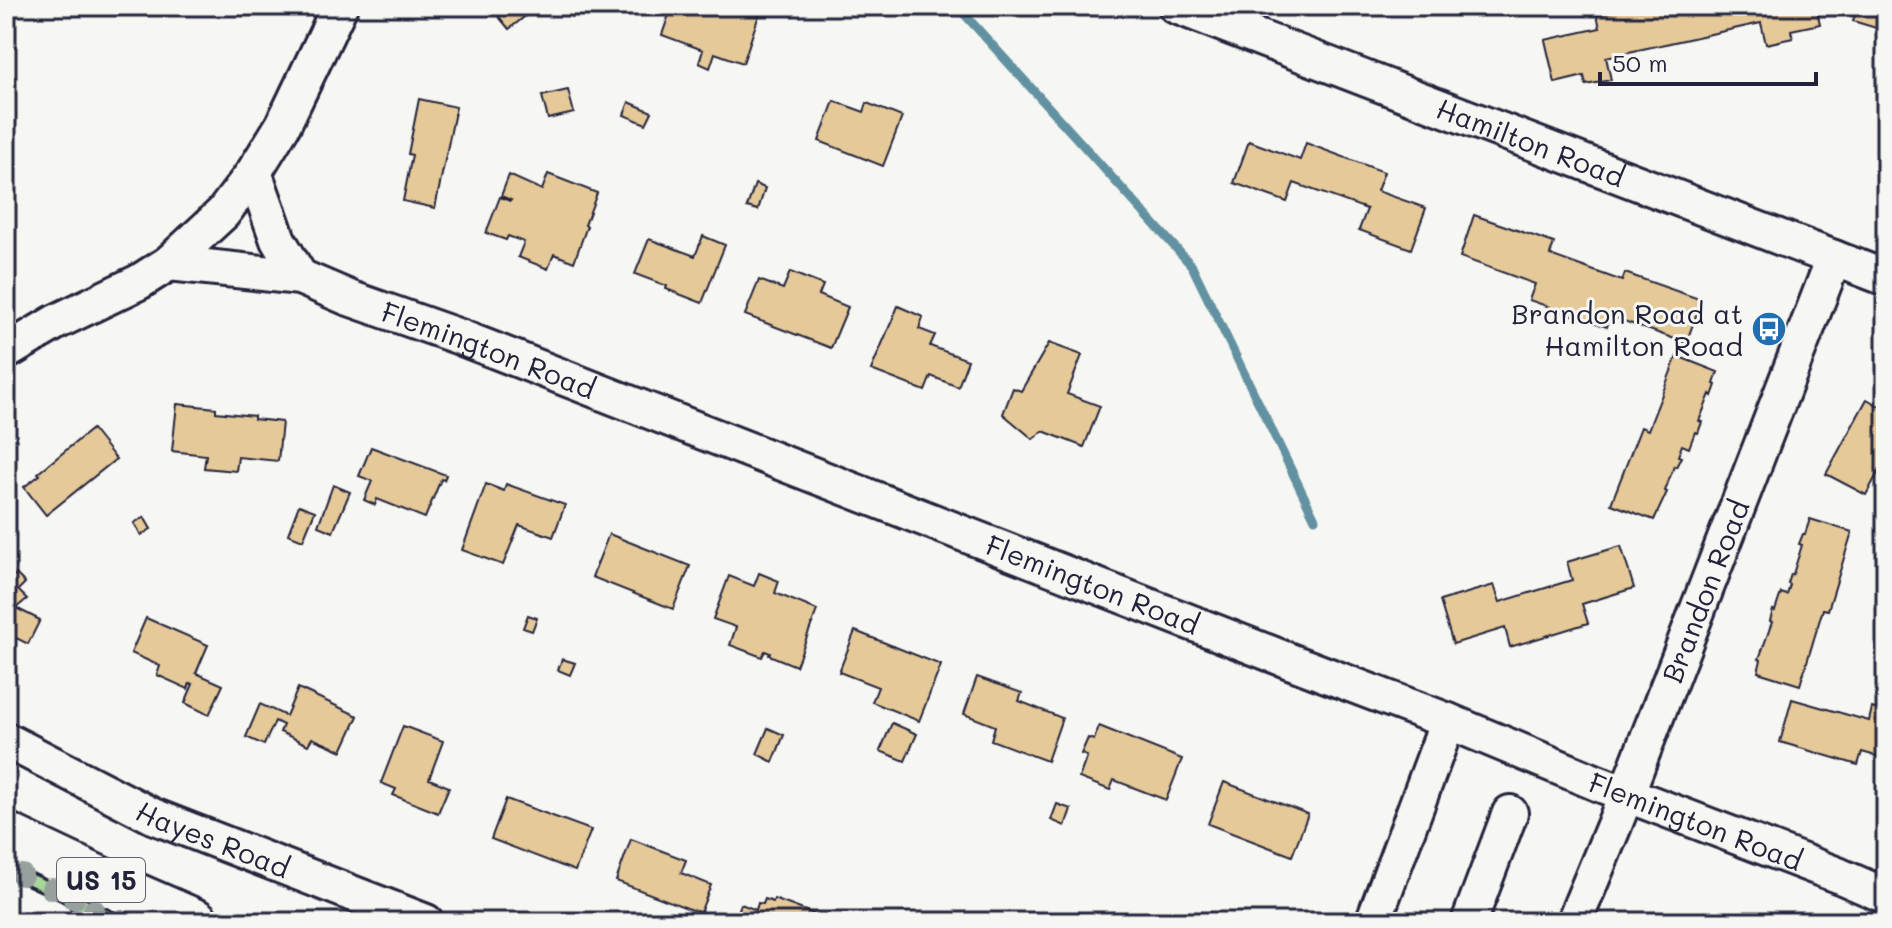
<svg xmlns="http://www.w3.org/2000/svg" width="1892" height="928" font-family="Mali,sans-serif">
  <rect width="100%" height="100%" fill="#f6f6f2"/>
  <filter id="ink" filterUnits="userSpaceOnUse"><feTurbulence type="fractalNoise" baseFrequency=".0125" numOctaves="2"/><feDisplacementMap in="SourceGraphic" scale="16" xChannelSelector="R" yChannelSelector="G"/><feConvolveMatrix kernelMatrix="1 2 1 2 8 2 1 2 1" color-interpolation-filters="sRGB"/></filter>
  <g filter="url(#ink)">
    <!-- green -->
    <path fill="#a6d899" stroke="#647d6a" stroke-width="2" d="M6 850 162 922H88L6 884Z"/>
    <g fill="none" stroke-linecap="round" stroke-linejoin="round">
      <!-- stream -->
      <path stroke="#6292a2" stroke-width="9" d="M957 6 1192 266 1315 519"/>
    </g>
    <!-- building -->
    <g fill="#e5c999" stroke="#22223b" stroke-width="2">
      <path d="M490 6H538L509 29Z"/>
      <path d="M563 6H585L572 17Z"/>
      <path d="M672 6H762L743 63 715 53 710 68 699 63 703 50 662 35Z"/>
      <path d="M1442 6H1486L1484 15 1441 8Z"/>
      <path d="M1640 6H1816L1820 24 1791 30 1793 38 1766 44 1761 23 1606 57 1611 80 1586 85 1584 76 1555 83 1545 40 1600 28 1597 15Z"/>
      <path d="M1858 6H1886V31L1853 21Z"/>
      <path d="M568 90 574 113 548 119 542 96Z"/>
      <path d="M419 99 456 107 435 208 403 201 412 155 408 154Z"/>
      <path d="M834 101 864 112 867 103 902 117 883 166 819 141Z"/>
      <path d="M629 102 652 112 646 124 624 115Z"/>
      <path d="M1249 141 1300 160 1306 143 1384 172 1377 191 1426 208 1411 249 1359 230 1367 209 1294 183 1287 202 1234 183Z"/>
      <path d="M548 174 597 193 585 225 587 226 574 262 554 254 548 269 518 257 524 242 508 236 506 240 486 233 500 197 510 201 511 200 501 196 509 175 542 190Z"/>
      <path d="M755 184 765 188 758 210 747 207Z"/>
      <path d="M1474 215 1554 243 1550 255 1622 281 1625 273 1702 300 1686 343 1610 316 1607 327 1529 300 1535 284 1460 257Z"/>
      <path d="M703 236 725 245 702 303 666 289 667 286 635 274 649 239 695 256Z"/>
      <path d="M790 272 823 285 819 295 848 307 831 348 745 315 759 280 783 289Z"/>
      <path d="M898 306 923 317 919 329 935 335 930 346 968 360 958 387 931 376 925 391 871 370Z"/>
      <path d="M1049 343 1082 355 1067 394 1100 406 1084 447 1043 431 1033 439 1003 414 1013 388 1021 391Z"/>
      <path d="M1677 356 1718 372 1714 384 1716 385 1712 396 1710 394 1699 421 1702 422 1698 433 1695 432 1689 448 1682 445 1678 456 1681 457 1676 467 1674 466 1665 491 1667 492 1654 520 1611 504 1641 427 1648 430Z"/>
      <path d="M1867 399 1886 410V458L1866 495 1826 474Z"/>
      <path d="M177 404 216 408V412L254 416V419L282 422 278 461 238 457 236 471 204 468 206 455 172 451Z"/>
      <path d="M92 429 116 459 46 515 24 487 40 475 38 473Z"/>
      <path d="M371 447 446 475 444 480 441 479 425 518 377 499 375 505 364 500 372 481 359 476Z"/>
      <path d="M486 484 504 491 506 484 565 505 553 537 519 525 503 565 462 550Z"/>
      <path d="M333 485 350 492 333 532 318 526Z"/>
      <path d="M299 505 315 511 303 540 288 534Z"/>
      <path d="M144 517 151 529 141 535 134 523Z"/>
      <path d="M1810 519 1852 532 1828 610 1823 609 1800 685 1758 672 1761 660 1759 659 1772 622 1770 621 1773 610 1775 611 1781 593 1787 595 1790 585 1788 584 1791 574H1793L1802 545 1799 544 1803 534H1805Z"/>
      <path d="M609 534 690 566 673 609 592 577Z"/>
      <path d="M1621 546 1634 588 1582 604 1588 623 1510 647 1505 628 1453 644 1440 601 1494 585 1500 602 1562 583 1572 580 1567 562Z"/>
      <path d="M6 570 12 577 16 574 25 583 18 590 27 599 16 608 40 620 28 644 6 633Z"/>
      <path d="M759 573 779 581 775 593 817 610 796 666 769 655 770 653 765 651 762 657 730 645 736 627 713 619 729 576 754 586Z"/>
      <path d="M528 615 537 618 532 631 523 628Z"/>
      <path d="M146 618 208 645 196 673 223 685 209 715 185 703 193 684 190 683 188 689 157 675 160 666 131 653Z"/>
      <path d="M855 631 941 665 919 721 872 702 878 687 839 672Z"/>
      <path d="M562 659 575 663 570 675 558 670Z"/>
      <path d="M977 677 1022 693 1019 701 1062 718 1047 761 991 740 995 726 964 714Z"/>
      <path d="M298 688 358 716 342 751 312 738 308 745 280 732 283 725 275 721 264 745 246 737 260 704 286 716Z"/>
      <path d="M1792 699 1869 721 1872 708 1886 712V759L1862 752 1858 765 1780 742Z"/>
      <path d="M892 723 917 734 905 761 880 751Z"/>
      <path d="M403 726 443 741 429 779 449 787 438 813 393 795 396 789 381 783Z"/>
      <path d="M1099 726 1182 759 1166 800 1114 780 1110 790 1079 778 1087 756 1081 754 1088 738 1094 740Z"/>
      <path d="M768 728 784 735 773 762 757 754Z"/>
      <path d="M1224 782 1308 814 1292 856 1208 824Z"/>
      <path d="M506 799 591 830 575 871 491 839Z"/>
      <path d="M1057 804 1071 809 1065 826 1051 820Z"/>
      <path d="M631 839 686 860 681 873 711 885 700 913 616 881Z"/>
      <path d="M765 899 773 902 774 899 830 920 829 922H734L741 904 756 910 758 903 763 904Z"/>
    </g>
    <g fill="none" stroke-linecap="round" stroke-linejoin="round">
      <!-- minor casing -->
      <g stroke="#22223b" stroke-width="40">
        <g id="minor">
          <path id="s1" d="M1176 6 1886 278"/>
          <path d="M254 172 278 240 300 277"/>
          <path id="s2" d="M169 263 300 277 349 298 460 337 1287 660 1448 721 1597 783 1840 876 1886 896"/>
          <path d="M6 352 56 322 139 282 169 263 223 213 254 172 283 125 340 6"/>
          <path id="s3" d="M6 740 153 816 426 922"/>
          <path d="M1373 922 1448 721"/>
          <path d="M1469 922 1510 813"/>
          <path id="s4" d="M1574 922 1615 823 1834 258"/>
        </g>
      </g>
      <!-- highway casing -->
      <g stroke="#22223b" stroke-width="50">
        <g id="highway">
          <path d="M6 835 127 892 196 922"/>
          <path d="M6 901 51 922"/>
        </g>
      </g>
      <!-- minor -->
      <use href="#minor" stroke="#f6f6f2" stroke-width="34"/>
      <!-- highway -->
      <use href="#highway" stroke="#f6f6f2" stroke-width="44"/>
    </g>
    <!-- trees -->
    <g fill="#97a09d">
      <circle cx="22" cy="875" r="11"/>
      <circle cx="52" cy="889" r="11"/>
      <circle cx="74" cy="899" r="11"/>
      <circle cx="94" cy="910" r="11"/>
    </g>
  </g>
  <!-- icons -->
  <defs>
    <g id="bus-disc" transform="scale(1.8)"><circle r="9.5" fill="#1f6fb2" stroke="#f6f6f2"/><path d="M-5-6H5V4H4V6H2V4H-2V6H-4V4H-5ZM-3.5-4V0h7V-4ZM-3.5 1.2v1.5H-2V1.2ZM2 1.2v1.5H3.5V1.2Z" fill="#fff"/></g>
  </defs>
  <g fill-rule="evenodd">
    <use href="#bus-disc" x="1769" y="329"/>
  </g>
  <g text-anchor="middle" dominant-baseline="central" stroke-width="6" stroke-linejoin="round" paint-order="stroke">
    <!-- shield labels -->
    <rect fill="#f6f6f2" stroke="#626272" stroke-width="2" x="57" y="858" width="88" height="44" rx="6"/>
    <g font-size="26" font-weight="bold" fill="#22223b">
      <text x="101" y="880">US 15</text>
    </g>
    <!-- street labels -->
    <g font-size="28" fill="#22223b" stroke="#f6f6f2">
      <text stroke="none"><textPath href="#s1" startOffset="380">Hamilton Road</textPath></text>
      <text stroke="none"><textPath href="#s2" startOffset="334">Flemington Road</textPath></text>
      <text stroke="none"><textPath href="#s2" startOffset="982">Flemington Road</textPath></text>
      <text stroke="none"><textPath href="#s4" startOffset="356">Brandon Road</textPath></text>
      <text stroke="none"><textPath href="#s2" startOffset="1630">Flemington Road</textPath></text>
      <text stroke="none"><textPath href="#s3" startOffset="230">Hayes Road</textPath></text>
    </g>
    <!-- poi labels -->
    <g font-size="28" fill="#22223b" stroke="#f6f6f2" text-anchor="end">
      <text x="1743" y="313">Brandon Road at<tspan x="1743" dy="32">Hamilton Road</tspan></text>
    </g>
  </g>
  <!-- margin -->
  <rect width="1892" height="928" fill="none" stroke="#f6f6f2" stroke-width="32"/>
  <rect x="16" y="16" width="1860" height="896" fill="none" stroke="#22223b" stroke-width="3" filter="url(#ink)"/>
  <!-- scale -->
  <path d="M1600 72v12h216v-12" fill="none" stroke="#22223b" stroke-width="4"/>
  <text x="1612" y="72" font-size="24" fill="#22223b" stroke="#f6f6f2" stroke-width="6" paint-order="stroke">50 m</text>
</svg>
